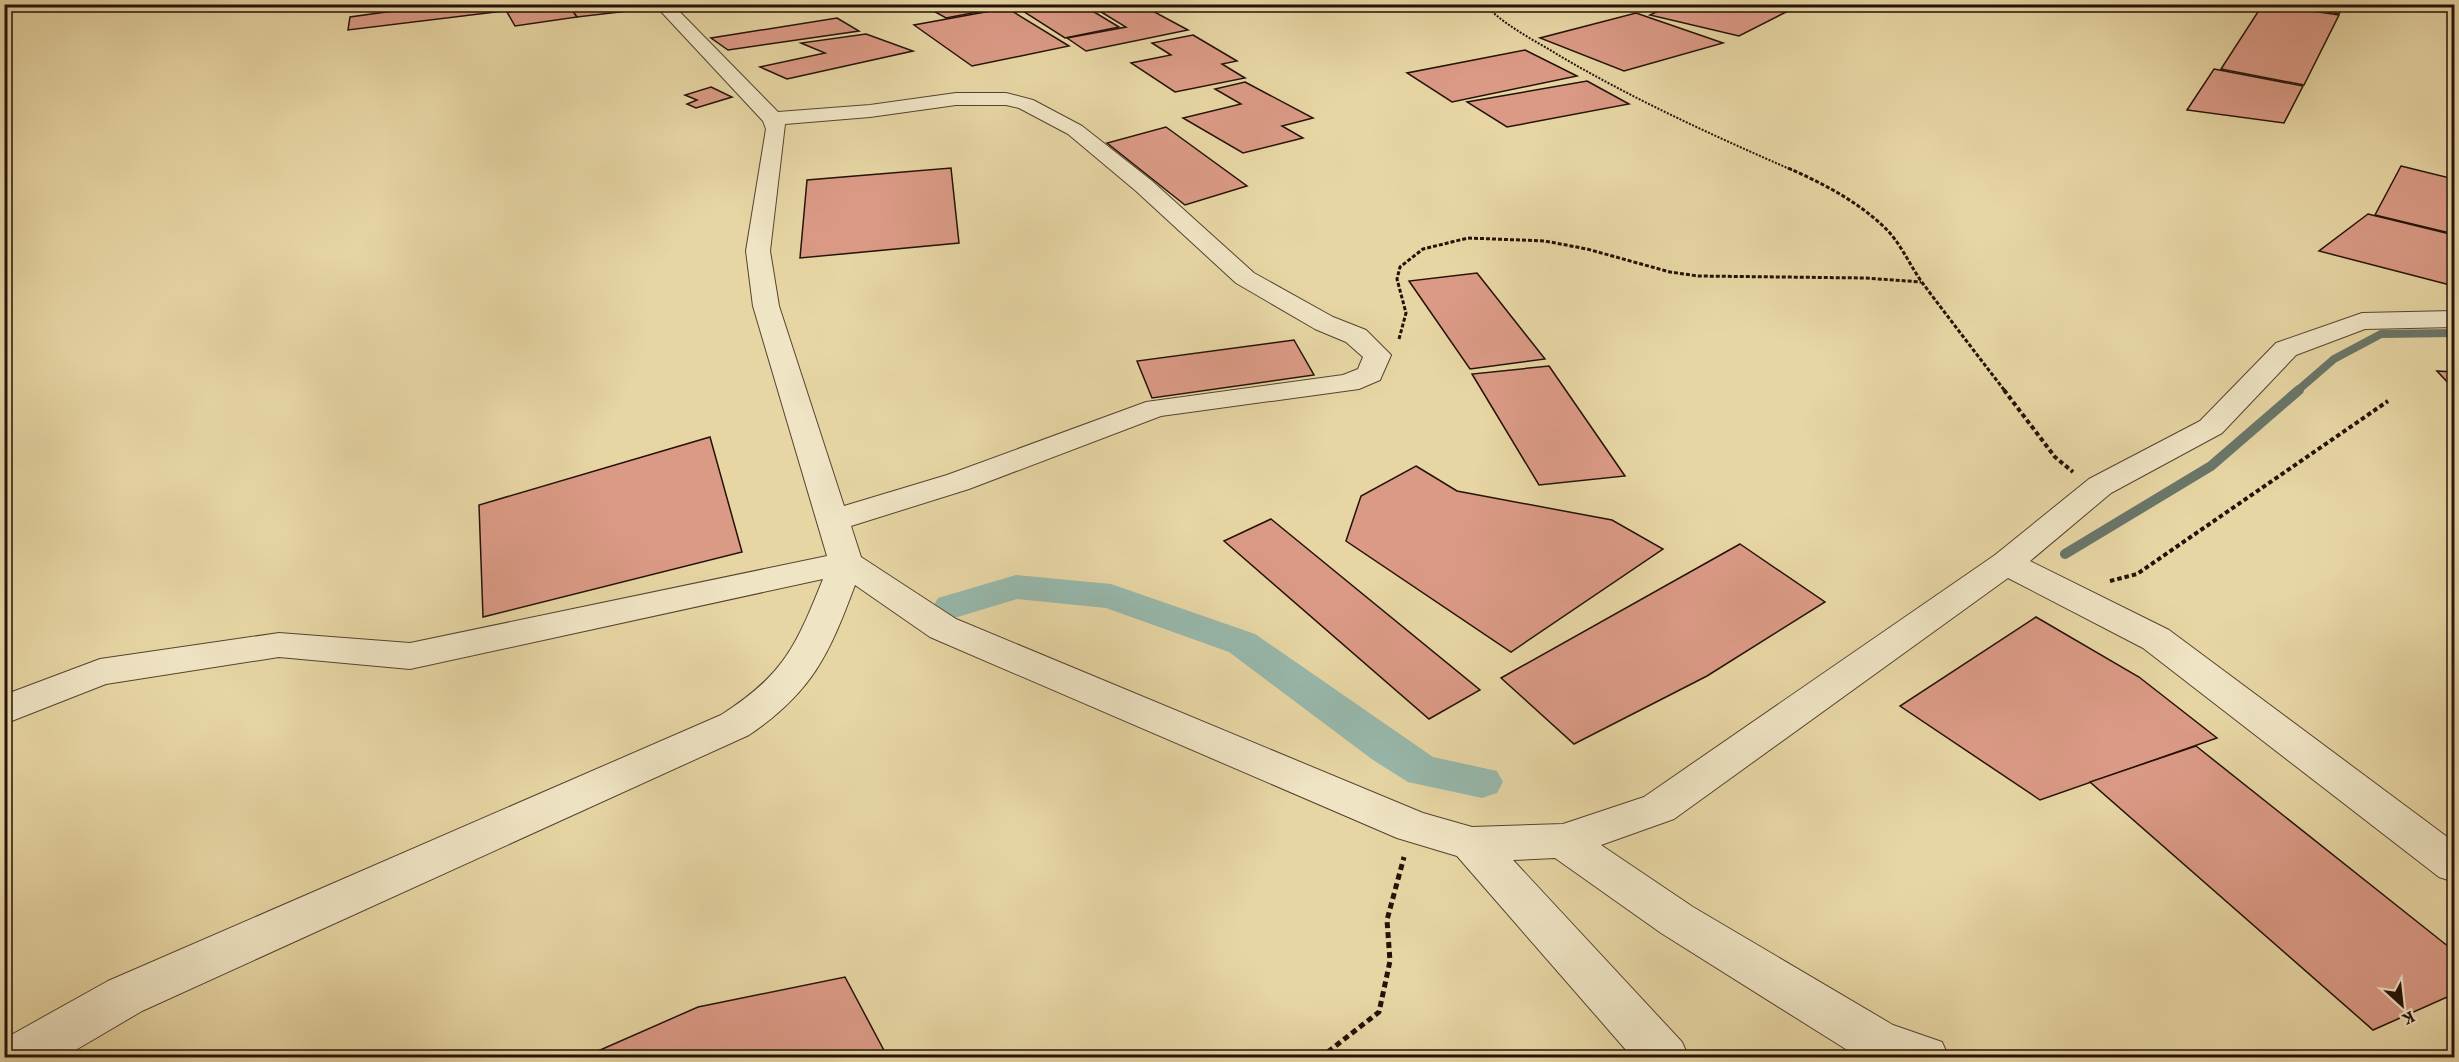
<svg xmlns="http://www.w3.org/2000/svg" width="2459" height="1062" font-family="Vollkorn,serif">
  <rect width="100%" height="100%" fill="#e7d6a4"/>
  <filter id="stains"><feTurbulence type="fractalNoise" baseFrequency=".00333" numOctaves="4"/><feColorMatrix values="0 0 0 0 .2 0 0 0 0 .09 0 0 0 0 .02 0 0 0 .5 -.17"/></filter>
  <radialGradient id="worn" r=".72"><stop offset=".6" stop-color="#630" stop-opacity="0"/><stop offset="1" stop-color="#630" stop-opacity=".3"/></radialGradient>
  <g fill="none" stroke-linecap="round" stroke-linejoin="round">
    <!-- stream-far1 -->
    <path stroke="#69766a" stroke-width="8" d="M2297 391 2334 359 2381 334 2454 333"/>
    <!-- stream -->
    <path stroke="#69766a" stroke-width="10" d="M2065 554 2211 466 2299 390"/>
    <!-- canal -->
    <path fill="#97b8ac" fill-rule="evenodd" d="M1016 575 1111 584 1255 634 1433 757 1497 771 1503 782 1497 793 1482 798 1408 782 1373 760 1229 652 1106 608 1017 599 951 619 938 616 933 607 938 598Z"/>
  </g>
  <!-- building -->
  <g fill="#db9a86" stroke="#241208" stroke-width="1.5">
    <path d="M444 4H520L521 9 348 30 350 17Z"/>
    <path d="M568 4 577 17 515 26 507 12Z"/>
    <path d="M568 4H624L629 11 577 17Z"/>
    <path d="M921 4H999L1004 7 946 18Z"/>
    <path d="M1022 4H1081L1119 27 1065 38 1015 6Z"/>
    <path d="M1107 4H1122L1133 10 1149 9 1188 30 1086 51 1067 38 1126 27 1093 7Z"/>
    <path d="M1672 4H1765L1790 10 1739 36 1650 15Z"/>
    <path d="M2263 4 2339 15 2304 85 2221 69Z"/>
    <path d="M2282 4H2344L2339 14Z"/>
    <path d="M1007 8 1069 46 972 66 914 25Z"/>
    <path d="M1636 13 1723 43 1624 71 1540 38Z"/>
    <path d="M837 18 859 31 728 50 711 38Z"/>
    <path d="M866 34 913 51 787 79 760 67 825 53 801 43Z"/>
    <path d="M1193 35 1237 61 1222 64 1245 78 1175 92 1131 63 1171 55 1152 43Z"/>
    <path d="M1525 50 1577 76 1452 102 1407 73Z"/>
    <path d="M2214 69 2303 86 2284 123 2187 110Z"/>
    <path d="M1587 81 1629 104 1507 127 1467 102Z"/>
    <path d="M1245 82 1313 118 1282 126 1303 138 1243 153 1183 118 1241 104 1215 89Z"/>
    <path d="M711 87 732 97 696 108 687 104 697 100 685 95Z"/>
    <path d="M1166 127 1247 186 1185 205 1107 143Z"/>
    <path d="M2401 166 2454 179V234L2375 215Z"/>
    <path d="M951 168 959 243 800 258 807 180Z"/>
    <path d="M2368 214 2454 235V286L2319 251Z"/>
    <path d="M1477 273 1545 359 1470 369 1409 281Z"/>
    <path d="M1294 340 1314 375 1152 398 1137 361Z"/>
    <path d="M1549 366 1625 476 1539 485 1472 374Z"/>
    <path d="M2437 371 2454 372V389Z"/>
    <path d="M710 437 742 552 483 617 479 505Z"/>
    <path d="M1416 466 1457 491 1612 520 1663 549 1511 652 1346 541 1361 496Z"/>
    <path d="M1271 519 1480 690 1429 719 1224 541Z"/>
    <path d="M1740 544 1825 602 1707 676 1574 744 1501 678Z"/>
    <path d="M2036 617 2139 677 2217 738 2040 800 1900 706Z"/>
    <path d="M2196 746 2454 951V994L2373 1030 2090 782Z"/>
    <path d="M845 977 888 1058H582L698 1007Z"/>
  </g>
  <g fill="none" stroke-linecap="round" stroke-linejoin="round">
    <!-- minor casing -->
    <g stroke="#55432f" stroke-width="2">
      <path id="minor" d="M654 4H672L778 112 870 105 956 93H1006L1033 100 1082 126 1152 181 1254 273 1333 317 1366 330 1391 355 1380 380 1359 389 1161 416 969 489 851 526 861 557 956 619 1423 813 1472 827 1563 824 1644 797 1995 555 2089 479 2200 421 2276 343 2362 313 2454 311V327L2365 329 2296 355 2222 433 2111 493 2030 561 2169 630 2454 842V882L2439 877 2143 648 2008 578 1674 819 1601 845 1693 907 1893 1025 1942 1042 1949 1058H1860L1661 933 1555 858 1513 860 1682 1042 1689 1058H1633L1457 856 1397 838 930 637 855 585C829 655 812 692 749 735L142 1011 62 1058H4V1039L108 981 721 715C784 675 796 646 823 579L410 669 279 657 106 684 4 724V695L100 659 279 633 410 643 827 556 753 306 746 251 766 129 763 121ZM956 105H1006L1019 108 1068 134 1136 191 1236 283 1315 329 1346 342 1363 357 1358 369 1343 375 1146 402 947 475 844 506 779 306 770 251 785 124 870 117Z"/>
    </g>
    <!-- path-far3 -->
    <path stroke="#241208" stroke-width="2" stroke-dasharray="2 1.5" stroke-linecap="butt" d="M1484 4C1505 26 1534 40 1560 56 1635 100 1712 135 1792 170"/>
    <!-- path-far2 -->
    <g stroke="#241208" stroke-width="3" stroke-dasharray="4 2" stroke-linecap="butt">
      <path d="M1788 168C1822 183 1855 200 1882 225 1901 242 1909 265 1924 285 1951 321 1978 356 2005 391"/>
      <path d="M1399 339 1406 313 1397 279 1400 267 1423 249 1468 238 1545 241 1587 249 1670 272 1698 276 1865 278 1921 282"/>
    </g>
    <!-- path-far1 -->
    <g stroke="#241208" stroke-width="4" stroke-dasharray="4.5 3" stroke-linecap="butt">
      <path d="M2004 390 2055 457 2073 472"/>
      <path d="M2110 581 2137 574 2388 401"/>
    </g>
    <!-- path -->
    <path stroke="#241208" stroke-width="5" stroke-dasharray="6 4" stroke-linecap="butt" d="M1320 1058 1379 1012 1390 961 1387 920 1404 857"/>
    <!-- minor -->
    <use href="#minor" fill="#efe4c4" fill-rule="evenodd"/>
  </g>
  <!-- margin -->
  <rect width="2459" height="1062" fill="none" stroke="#e7d6a4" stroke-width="24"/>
  <rect x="6" y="6" width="2447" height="1050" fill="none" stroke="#241208" stroke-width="3"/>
  <rect x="12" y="12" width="2435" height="1038" fill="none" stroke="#241208" stroke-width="1.5"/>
  <!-- north arrow -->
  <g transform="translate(2402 1005) rotate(153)" stroke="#efe4c4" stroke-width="4.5" paint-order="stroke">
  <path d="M0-4.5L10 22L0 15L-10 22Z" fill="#241208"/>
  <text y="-9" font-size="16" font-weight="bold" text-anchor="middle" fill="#241208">K</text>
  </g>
  <rect width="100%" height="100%" filter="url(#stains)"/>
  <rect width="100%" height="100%" fill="url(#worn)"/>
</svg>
